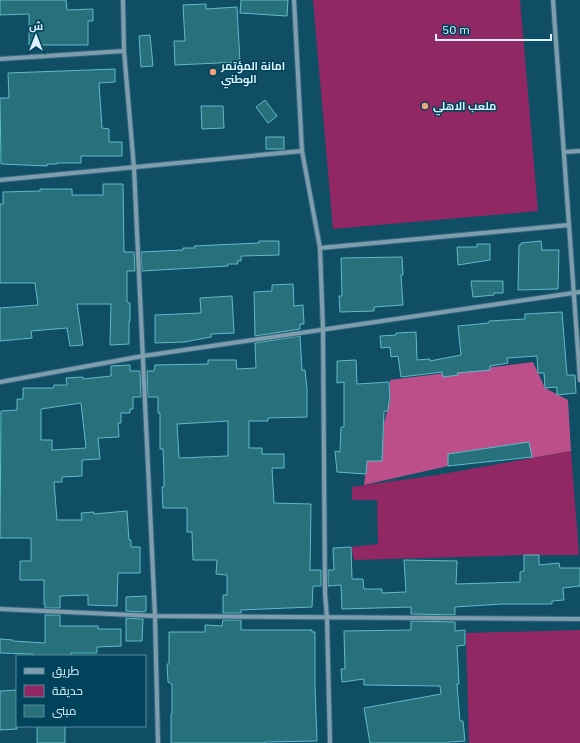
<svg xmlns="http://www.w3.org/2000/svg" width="580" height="743" font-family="'IBM Plex Sans',Cairo,sans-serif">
  <rect width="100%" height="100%" fill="#104e66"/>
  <!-- green -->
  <g fill="#912763">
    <path d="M313 0H520L538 211 333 229Z"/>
    <path d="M571 451 579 555H524L354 560 351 547 378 544 377 500H352V487L437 475Z"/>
    <path d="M580 630V743H469L466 633Z"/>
  </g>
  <!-- forest -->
  <path fill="#bc4f89" d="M533 362 545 388 568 400 571 451 531 458 529 443 448 454V466L364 485 367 461H382L384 423 390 401V380Z"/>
  <!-- building -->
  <g fill="#28707b" stroke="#5fbbca" fill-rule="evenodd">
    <path d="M0 0H66L67 10 93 9V21H88V45H29V14L0 15Z"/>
    <path d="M241 0H288L287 16 240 13Z"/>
    <path d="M206 4V9L237 7 240 62 175 65 174 41H185L183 5Z"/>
    <path d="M150 35 153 66 141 67 139 36Z"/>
    <path d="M115 69V82L99 83 102 128 109 129V142H122V156H81V163H57V164H47V166L1 164 0 98H9L8 73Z"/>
    <path d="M265 100 277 116 268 123 256 107Z"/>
    <path d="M201 106H223L224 128 202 129Z"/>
    <rect x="266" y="137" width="18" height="12"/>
    <path d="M103 184H123L124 252H134L135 271H127V302L130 303V321H129V344L110 345 111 304H77L83 345 70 346 67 328 31 331 32 338 0 341V308L38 305 35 283H0V204H3V192L40 191V189H72V195H103Z"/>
    <path d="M259 241H279V255L241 256V261H237L238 264H228V266L142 271 141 252 183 250V248H195L194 246 259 243Z"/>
    <path d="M541 241 542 250H559L558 289 518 290 519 245H521V243Z"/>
    <path d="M477 244H490V260L458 265 457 247H477Z"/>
    <path d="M402 257 403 275H401L403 305 374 307V311L340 312 339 296H342L341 258Z"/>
    <path d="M471 281H503V293H494V295L473 297Z"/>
    <path d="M293 284 294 306 303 305 304 324H300V329L255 336 254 292 272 291V285Z"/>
    <path d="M232 296 234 333 211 334V337L184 342 155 343V315L201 313 200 298Z"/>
    <path d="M562 312 567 375H575L576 393 557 395V387L545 388 544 373H538L537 356 507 358 508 363 490 366V370L457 373 458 375 443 377 442 372 401 377 398 356 391 357 390 347 381 348 380 336 396 335V333L416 332 417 360 430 359V361L461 355 458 326 489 323V321L525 319V314Z"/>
    <path d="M300 336 302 370H305L307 389V417L268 418V421H249V448H262V454H284V468H272L274 503 311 504 310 570H321V586H313L312 607 241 610V613H223V595H227V575L216 574 217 560H193L192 532H187V508H163L162 487H164V474L163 449H160V413H158V397H148L147 371H154L155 365 208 364V360H236L237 369 256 368 255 343ZM228 421V456L179 458 177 424Z"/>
    <path d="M356 360 357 384 389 382 390 401H389L388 411H384L382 461H367L366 474 337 472 335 451 340 452 341 427H344V382L337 383V361Z"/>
    <path d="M130 365V371H140L141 397H133V409H130V413H121V423H118L119 437 98 438 100 459 82 460V476L62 477V482H54L57 520H82L81 513 94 512V514L127 511 129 540H131V547H140V573H118L117 606 88 605V595L60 596V608H45V604H44V580H20V561H31V538H0L1 411 17 410V399H23V388H53L54 385H67L66 378 83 377V379L111 376V366ZM81 403 86 448 52 450V440H41V409Z"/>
    <path d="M529 442 532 457 448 466V454Z"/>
    <path d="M351 547 352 579H363L364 589H382V593L406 592 404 560 457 561 456 584 520 582V572L524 571V555H539V565L559 563 560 568H580V586L563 588 564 600 552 601V604H502L455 607V615L411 614V607L342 609 341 585 328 586V570H334L333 548Z"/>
    <path d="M146 596V611H144V612L126 611V597Z"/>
    <path d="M45 615H60V626H98V629H121V646L97 647V653H71V656H32L33 654 0 653V639L13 640V641L45 643Z"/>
    <path d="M126 618 143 619 142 641H126Z"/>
    <path d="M223 620H241V630H312V632H315V687L317 741 265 742V743H171V714H172V684L168 682 167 664H169V632H205V625L222 626Z"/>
    <path d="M411 621 455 622V631L465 630V645L457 646 459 684H457L460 721H463L465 741 449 742V743H370L364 708 441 694 440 686 364 685V679L342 682 341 669H345L344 631 411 630Z"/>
    <path d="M17 690V729L0 730V691Z"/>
    <rect x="37" y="726" width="28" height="17"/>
  </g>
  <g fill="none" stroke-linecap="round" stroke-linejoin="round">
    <!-- street casing -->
    <g stroke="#356b81" stroke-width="6">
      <g id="street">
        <path d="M123 0 124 51 134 168 155 616 158 743"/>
        <path d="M294 0 302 151 320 248 323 330 325 593 327 618 330 743"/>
        <path d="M553 0 580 380"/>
        <path d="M0 59 124 51"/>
        <path d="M564 152 580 151"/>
        <path d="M0 180 302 151"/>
        <path d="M320 248 569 225"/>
        <path d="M0 382 143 356 580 292"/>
        <path d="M0 609 155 616 580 619"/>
      </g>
    </g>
    <!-- street -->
    <use href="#street" stroke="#7f9dac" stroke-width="4"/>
  </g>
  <!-- markers -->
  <g fill="#f0a378" stroke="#00435b" stroke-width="1.5">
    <circle cx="213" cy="72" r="4"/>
    <circle cx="425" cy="106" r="4"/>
  </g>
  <g text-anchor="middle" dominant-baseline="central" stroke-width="3" stroke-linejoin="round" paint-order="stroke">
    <!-- poi labels -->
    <g font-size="11" font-weight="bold" fill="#dcf1fc" stroke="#00435b" text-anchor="start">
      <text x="221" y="66">امانة المؤتمر<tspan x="221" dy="13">الوطني</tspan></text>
      <text x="433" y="106">ملعب الاهلي</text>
    </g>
  </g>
  <!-- legend -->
  <rect x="16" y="655" width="130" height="72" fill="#00435b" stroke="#58899b"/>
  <rect x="24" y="668" width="20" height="6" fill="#7f9dac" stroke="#58899b"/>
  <text x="52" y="675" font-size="12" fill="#dcf1fc">طريق</text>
  <rect x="24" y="685" width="20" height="12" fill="#912763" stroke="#58899b"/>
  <text x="52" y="695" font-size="12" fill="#dcf1fc">حديقة</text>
  <rect x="24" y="705" width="20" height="12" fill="#28707b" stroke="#58899b"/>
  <text x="52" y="715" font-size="12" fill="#dcf1fc">مبنى</text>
  <!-- north arrow -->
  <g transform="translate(36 36)" stroke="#00435b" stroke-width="3" paint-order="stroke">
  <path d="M0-3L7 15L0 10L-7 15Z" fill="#dcf1fc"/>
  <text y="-6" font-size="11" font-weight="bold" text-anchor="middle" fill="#dcf1fc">ش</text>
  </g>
  <!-- scale -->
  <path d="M436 34v6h115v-6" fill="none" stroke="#dcf1fc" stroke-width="2"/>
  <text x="442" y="34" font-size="12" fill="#dcf1fc" stroke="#00435b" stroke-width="3" paint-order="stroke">50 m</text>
</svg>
